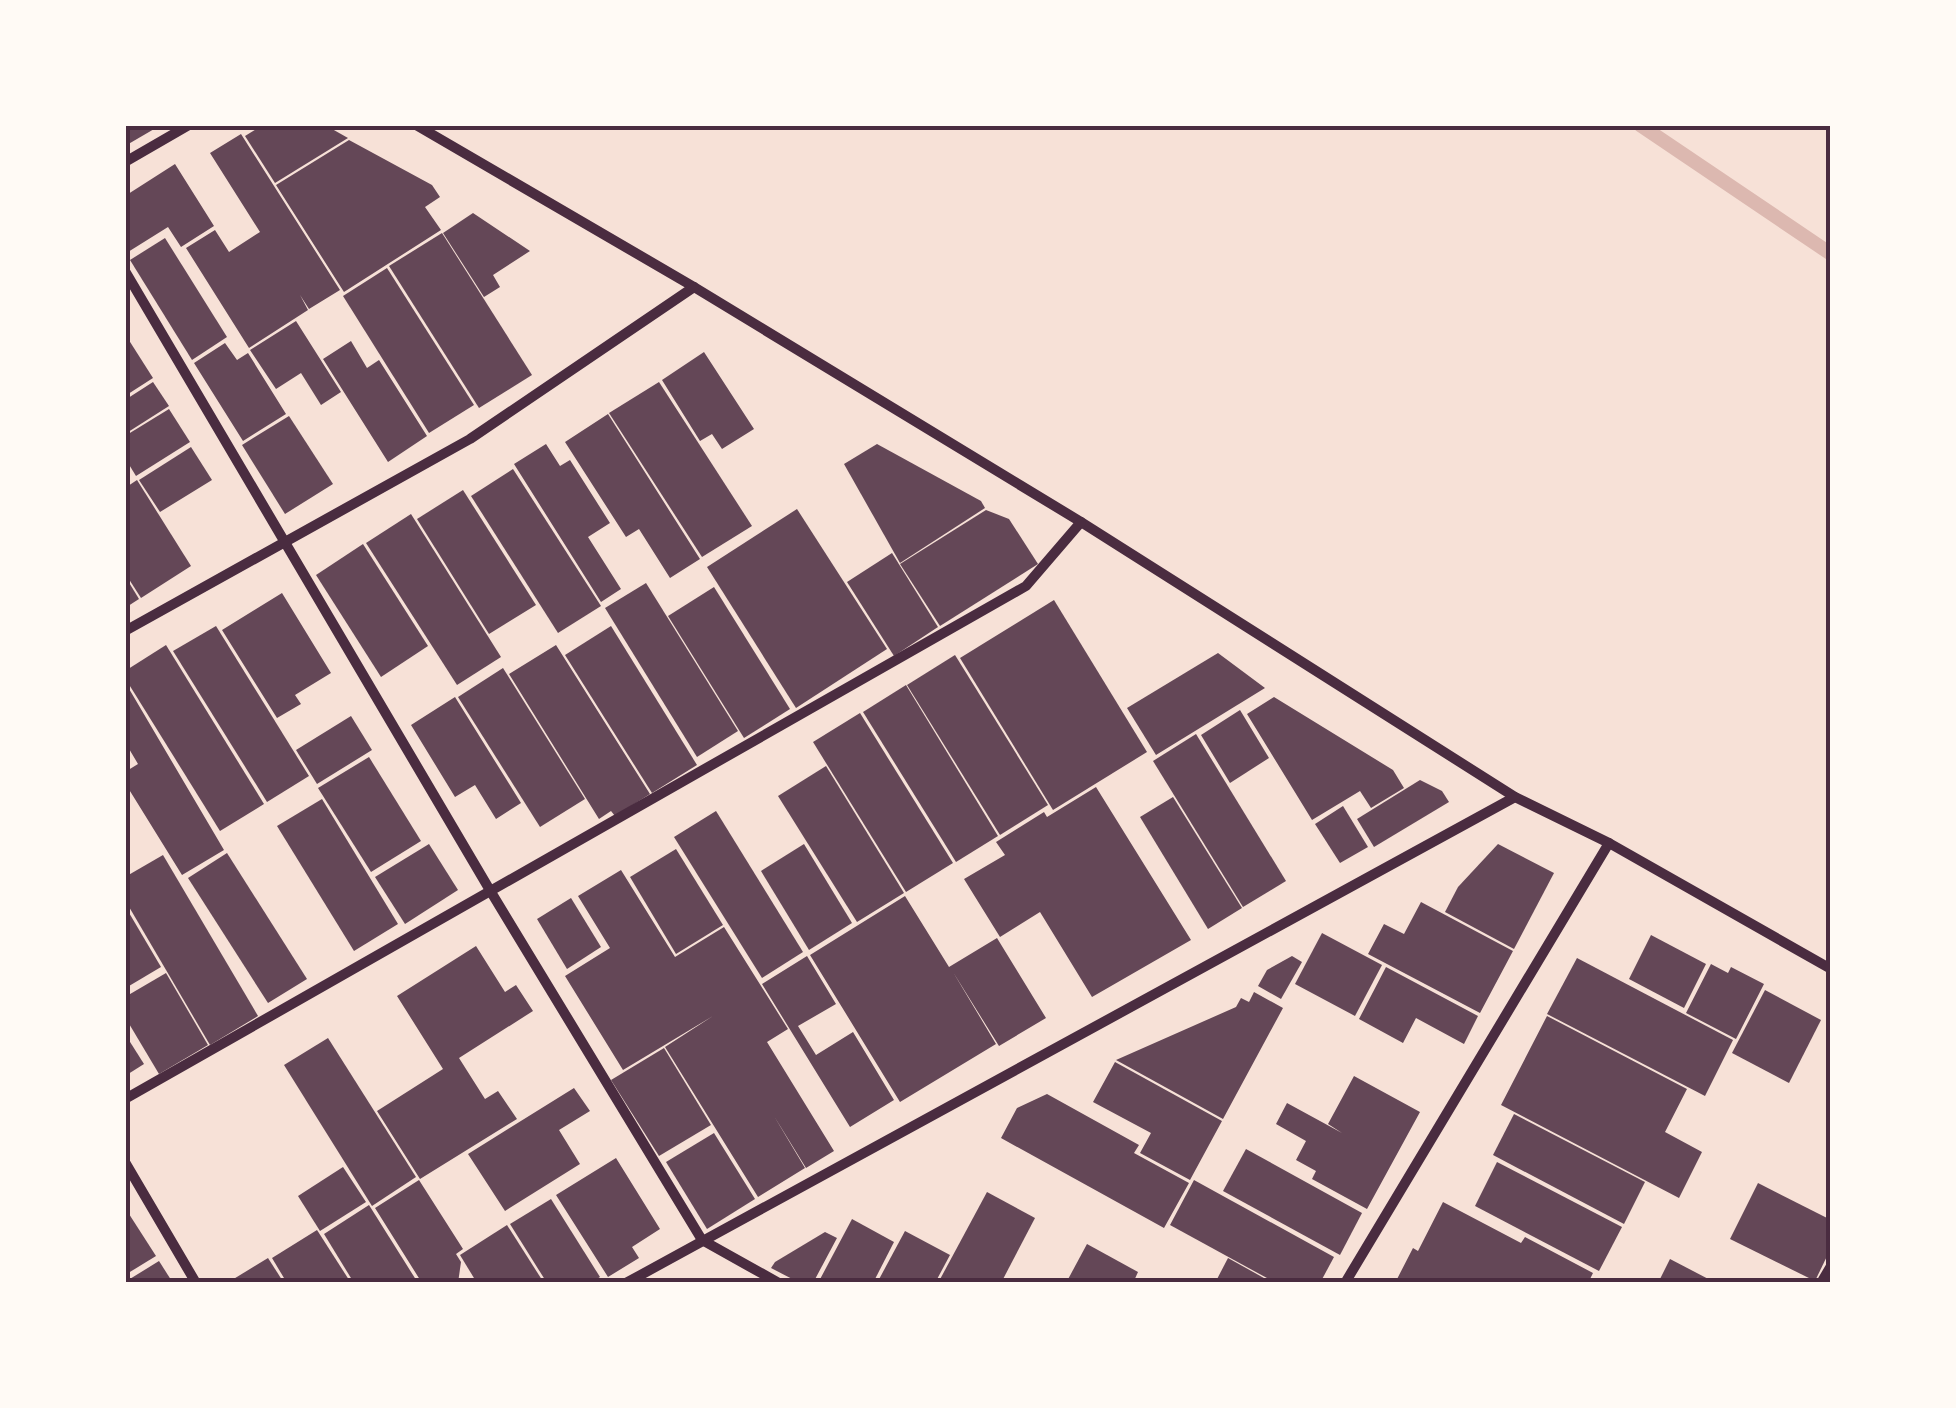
<svg xmlns="http://www.w3.org/2000/svg" width="1956" height="1408" font-family="Raleway,sans-serif">
  <rect width="100%" height="100%" fill="#f7e1d7"/>
  <g fill="none" stroke-linecap="round" stroke-linejoin="round">
    <!-- stream -->
    <path stroke="#dcb8b0" stroke-width="14" d="M1640 125 1831 254"/>
  </g>
  <!-- building -->
  <g fill="#644757">
    <path d="M125 125H161L125 146Z"/>
    <path d="M263 125H325L348 138 275 183 245 136Z"/>
    <path d="M241 134 340 290 309 309 300 295 308 310 249 348 186 248 215 230 229 252 260 232 210 153Z"/>
    <path d="M349 140 432 185 440 197 425 207 441 230 344 292 276 185Z"/>
    <path d="M175 164 214 226 181 247 168 227 128 252 125 196Z"/>
    <path d="M473 213 530 251 493 275 500 287 484 297 443 233Z"/>
    <path d="M442 233 532 375 479 408 389 266Z"/>
    <path d="M165 238 227 337 192 360 130 260Z"/>
    <path d="M387 268 474 405 429 433 343 296Z"/>
    <path d="M296 321 341 392 321 405 301 373 276 389 250 350Z"/>
    <path d="M125 334 153 378 125 396Z"/>
    <path d="M351 341 367 368 379 360 427 436 388 462 323 359Z"/>
    <path d="M225 343 237 360 248 353 286 414 243 441 194 363Z"/>
    <path d="M704 352 754 429 722 449 712 434 700 441 662 380Z"/>
    <path d="M153 382 169 406 125 434V400Z"/>
    <path d="M659 382 752 526 702 557 609 413Z"/>
    <path d="M169 409 190 442 136 476 125 458V436Z"/>
    <path d="M608 414 700 559 670 578 639 529 626 537 565 442Z"/>
    <path d="M289 416 333 484 285 514 242 445Z"/>
    <path d="M546 444 560 466 570 460 610 523 588 537 621 589 601 602 514 464Z"/>
    <path d="M877 444 981 501 985 508 900 563 844 464Z"/>
    <path d="M191 447 212 480 160 512 139 480Z"/>
    <path d="M513 469 601 606 558 633 471 496Z"/>
    <path d="M137 480 191 566 141 598 125 573V488Z"/>
    <path d="M463 490 536 605 489 634 417 519Z"/>
    <path d="M797 509 887 649 796 708 707 567Z"/>
    <path d="M986 510 1009 519 1038 564 940 626 900 564Z"/>
    <path d="M411 514 501 657 457 685 366 543Z"/>
    <path d="M363 544 428 646 381 677 316 575Z"/>
    <path d="M892 553 938 627 894 656 847 582Z"/>
    <path d="M125 576 139 599 125 608Z"/>
    <path d="M646 583 738 731 697 757 605 608Z"/>
    <path d="M714 587 790 709 744 738 668 616Z"/>
    <path d="M282 593 331 673 295 695 301 704 277 718 222 630Z"/>
    <path d="M1054 600 1147 752 1053 810 960 658Z"/>
    <path d="M216 626 309 776 267 802 173 651Z"/>
    <path d="M611 626 697 765 652 793 565 655Z"/>
    <path d="M166 645 264 804 220 831 125 678V671Z"/>
    <path d="M556 645 650 794 615 816 611 811 599 819 509 674Z"/>
    <path d="M1218 653 1265 688 1156 755 1127 708Z"/>
    <path d="M955 655 1048 805 1000 835 907 685Z"/>
    <path d="M503 668 585 799 540 827 458 697Z"/>
    <path d="M125 682 224 850 182 875 125 783V772L138 764 125 742Z"/>
    <path d="M906 685 998 836 956 862 863 712Z"/>
    <path d="M455 697 521 803 496 819 475 785 455 797 411 725Z"/>
    <path d="M1274 697 1393 770 1404 788 1371 808 1360 791 1312 820 1247 714Z"/>
    <path d="M1240 710 1269 758 1230 783 1201 735Z"/>
    <path d="M860 713 953 863 906 892 813 742Z"/>
    <path d="M351 716 372 750 317 784 296 750Z"/>
    <path d="M1196 734 1286 881 1243 907 1153 761Z"/>
    <path d="M369 757 421 841 371 872 318 788Z"/>
    <path d="M826 766 904 893 857 922 778 796Z"/>
    <path d="M1420 780 1442 791 1449 802 1374 847 1357 819Z"/>
    <path d="M1096 787 1191 940 1092 997 1040 912 1000 937 964 879 1005 855 996 842 1044 812 1047 817Z"/>
    <path d="M1173 797 1242 908 1208 929 1140 817Z"/>
    <path d="M322 799 398 924 354 951 277 826Z"/>
    <path d="M1343 806 1368 847 1340 863 1315 824Z"/>
    <path d="M716 811 803 952 762 978 674 837Z"/>
    <path d="M429 844 458 890 405 924 375 877Z"/>
    <path d="M804 844 852 923 809 950 761 871Z"/>
    <path d="M1498 844 1554 873 1514 949 1445 912 1458 887Z"/>
    <path d="M676 849 723 925 676 954 630 877Z"/>
    <path d="M227 853 307 979 268 1003 188 878Z"/>
    <path d="M163 855 258 1016 210 1045 125 900V877Z"/>
    <path d="M621 870 675 957 724 927 788 1029 767 1042 834 1151 806 1168 774 1116 805 1168 758 1197 665 1047 713 1016 623 1070 565 976 610 948 578 896Z"/>
    <path d="M905 896 949 967 997 938 1046 1018 999 1046 953 972 996 1044 900 1102 810 955Z"/>
    <path d="M571 898 601 947 567 969 537 919Z"/>
    <path d="M1421 902 1513 951 1480 1013 1368 954 1384 924 1404 934Z"/>
    <path d="M125 906 161 967 129 986 125 979Z"/>
    <path d="M1322 933 1382 965 1355 1016 1295 984Z"/>
    <path d="M1651 935 1706 964 1684 1008 1629 979Z"/>
    <path d="M476 946 505 992 516 985 533 1011 459 1058 485 1099 498 1091 517 1119 420 1179 377 1111 443 1069 397 996Z"/>
    <path d="M807 956 836 1004 798 1026 816 1055 853 1032 894 1100 850 1127 762 984Z"/>
    <path d="M1292 956 1302 962 1281 999 1258 986 1267 970Z"/>
    <path d="M1577 958 1733 1040 1705 1096 1547 1014Z"/>
    <path d="M1711 964 1728 973 1731 967 1764 984 1736 1039 1686 1013Z"/>
    <path d="M1386 967 1478 1016 1464 1044 1416 1018 1403 1043 1359 1019Z"/>
    <path d="M166 973 208 1045 159 1074 125 1017V997Z"/>
    <path d="M1765 990 1821 1020 1789 1083 1732 1053Z"/>
    <path d="M1254 992 1283 1008 1223 1119 1116 1060 1236 1007 1241 998 1249 1002Z"/>
    <path d="M1547 1016 1687 1089 1665 1132 1702 1152 1679 1198 1501 1105Z"/>
    <path d="M125 1034 144 1064 125 1076Z"/>
    <path d="M328 1038 416 1177 372 1206 284 1065Z"/>
    <path d="M664 1048 711 1125 659 1156 611 1080Z"/>
    <path d="M1115 1062 1222 1121 1190 1180 1140 1153 1151 1133 1093 1102Z"/>
    <path d="M1354 1076 1420 1112 1367 1209 1312 1179 1316 1171 1296 1160 1306 1141 1276 1124 1287 1103 1342 1133 1328 1124Z"/>
    <path d="M574 1088 590 1111 559 1130 580 1164 505 1211 468 1154Z"/>
    <path d="M1047 1094 1139 1145 1134 1153 1189 1183 1164 1228 1001 1138 1017 1108Z"/>
    <path d="M1514 1114 1645 1182 1624 1224 1493 1155Z"/>
    <path d="M714 1133 755 1199 707 1229 666 1162Z"/>
    <path d="M1246 1149 1362 1213 1340 1255 1223 1191Z"/>
    <path d="M616 1158 660 1229 632 1247 639 1258 608 1277 556 1195Z"/>
    <path d="M1497 1162 1622 1227 1599 1271 1475 1206Z"/>
    <path d="M343 1167 366 1202 320 1231 298 1196Z"/>
    <path d="M419 1180 463 1249 456 1254 461 1262 458 1283H422L375 1208Z"/>
    <path d="M1194 1180 1334 1257 1320 1283H1276L1170 1225Z"/>
    <path d="M1758 1183 1831 1220V1248L1815 1281 1730 1239Z"/>
    <path d="M987 1192 1035 1218 1001 1283H938Z"/>
    <path d="M551 1199 600 1277 591 1283H547L510 1224Z"/>
    <path d="M1443 1202 1521 1243 1525 1237 1593 1273 1588 1283H1395L1413 1248 1418 1251Z"/>
    <path d="M369 1205 418 1283H354L324 1234Z"/>
    <path d="M129 1214 156 1256 125 1275V1217Z"/>
    <path d="M852 1219 894 1242 873 1283H818Z"/>
    <path d="M507 1225 544 1283H477L460 1255Z"/>
    <path d="M317 1230 351 1283H287L272 1258Z"/>
    <path d="M905 1231 950 1255 935 1283H877Z"/>
    <path d="M825 1232 837 1238 813 1283H800L771 1268 775 1262Z"/>
    <path d="M1087 1244 1138 1272 1133 1283H1066Z"/>
    <path d="M268 1258 284 1283H227Z"/>
    <path d="M1228 1258 1273 1283H1215Z"/>
    <path d="M1670 1259 1716 1283H1658Z"/>
    <path d="M159 1261 173 1283H125V1282Z"/>
  </g>
  <g fill="none" stroke-linecap="round" stroke-linejoin="round">
    <!-- minor -->
    <g stroke="#4a2c40" stroke-width="10">
      <path d="M416 125 694 287 1081 522 1515 797 1609 843 1831 969"/>
      <path d="M125 162 189 125"/>
      <path d="M125 271 491 892 702 1240 779 1283"/>
      <path d="M125 631 470 439 694 287"/>
      <path d="M125 1099 1026 586 1081 522"/>
      <path d="M125 1162 196 1283"/>
      <path d="M626 1283 1515 797"/>
      <path d="M1345 1283 1609 843"/>
      <path d="M1821 1283 1831 1266"/>
    </g>
  </g>
  <!-- border -->
  <rect width="1956" height="1408" fill="none" stroke="#fffaf5" stroke-width="255"/>
  <rect x="128" y="128" width="1700" height="1152" fill="none" stroke="#4a2c40" stroke-width="4"/>
</svg>
